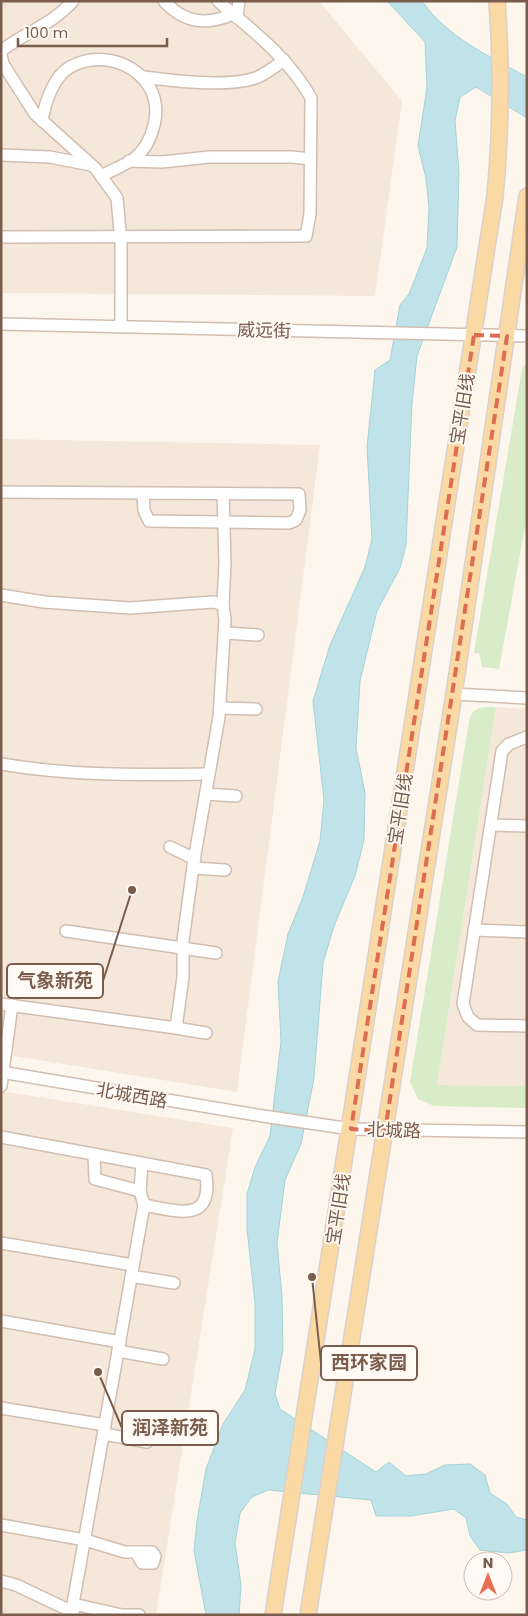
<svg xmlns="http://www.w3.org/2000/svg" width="528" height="1616" font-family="Poppins,'Noto Sans SC',sans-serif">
  <rect width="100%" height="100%" fill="#fdf6ec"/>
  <!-- residential -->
  <g fill="#f5e8da">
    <path d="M1 1H319L402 101 375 296 1 293Z"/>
    <path d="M1 439 320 445 237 1092 1 1054Z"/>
    <path d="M496 707 527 709V1086L437 1085Z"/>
    <path d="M1 1091 233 1128 156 1615H1Z"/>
  </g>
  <!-- green -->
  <g fill="#d8ecc9">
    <path d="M527 361V516L499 669 482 667 479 653H474L522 369Z"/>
    <path d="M484 707H496L437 1085 527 1086V1108L434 1106 418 1099 410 1082 469 721C471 712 475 709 484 707Z"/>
  </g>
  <!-- water -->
  <path fill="#bfe3e8" stroke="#a5d3da" d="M387 1H422C447 37 489 56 527 77V118L476 87 460 97 455 121 459 173 457 247 417 356 412 403 406 545 400 568 377 611 360 681 356 748 365 793 364 840 355 876 334 926 323 963 314 1078 301 1144 285 1180 277 1243 282 1296 283 1349 275 1394 280 1409 376 1472 389 1462 406 1476 426 1474 445 1465 470 1464 485 1475 490 1493 507 1504 516 1517 527 1520V1550L508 1553 480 1550 470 1536 466 1518 454 1509 411 1516H376L371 1500 268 1490 252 1497 240 1513 235 1543 241 1585 239 1615H206L194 1551 197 1521 206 1469 223 1424 245 1390 255 1349V1303L247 1229V1194L255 1167 270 1136 281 1041 278 982 288 934 303 897 320 841 324 800 313 701 330 645 365 567 372 539 367 447 375 370 390 360 400 305 409 294 427 248 429 208 426 178 418 146 427 87 425 42Z"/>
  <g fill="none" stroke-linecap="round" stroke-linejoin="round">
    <!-- minor casing -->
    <g stroke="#d1beb0" stroke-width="14">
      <g id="minor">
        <path d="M164 1C184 23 206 26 233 14"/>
        <path d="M237 18 239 1"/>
        <path d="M1 51C24 33 53 24 73 1"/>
        <path d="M1 55 3 64 35 114 96 169 117 198 121 242V327"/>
        <path d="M144 77C173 81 231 88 258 77 267 73 276 66 284 60"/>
        <path d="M42 121C45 103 53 77 70 67 110 44 167 76 154 125 151 138 146 149 135 158 126 165 112 170 101 176"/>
        <path d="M1 155 50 157 91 165"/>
        <path d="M129 161 162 162 209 157H292L310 159"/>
        <path d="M1 237 306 236 310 214 311 98C289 58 253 31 218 1"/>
        <path d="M1 324 527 336"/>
        <path d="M1 492 299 494 300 510 296 520 289 523 149 521 144 510 143 493"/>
        <path d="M1 595 44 602 130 608 213 602 223 604"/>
        <path d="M225 633 258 635"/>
        <path d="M454 694 527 698"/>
        <path d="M220 708 256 709"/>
        <path d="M527 737 509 744 502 751 463 1004 468 1017 477 1025 527 1026"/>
        <path d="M1 764C73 776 137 775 209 774"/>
        <path d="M206 794 236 796"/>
        <path d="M491 825 527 826"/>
        <path d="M170 847 195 859"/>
        <path d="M193 868 225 870"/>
        <path d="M474 930 527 932"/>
        <path d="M66 931 216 953"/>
        <path d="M1 1004 176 1028 183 977V941L193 866 219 717 225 620 223 604 225 563 223 494"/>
        <path d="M176 1028 206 1033"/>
        <path d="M1 1072 263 1116 351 1129 527 1132"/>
        <path d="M1 1086 12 1005"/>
        <path d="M1 1137 206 1175C213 1224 177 1211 144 1205L140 1191 142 1163"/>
        <path d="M94 1154 95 1179 140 1191"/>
        <path d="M1 1243 133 1265"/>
        <path d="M131 1276 174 1283"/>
        <path d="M1 1321 120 1342"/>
        <path d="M118 1351 163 1359"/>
        <path d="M1 1408 105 1425"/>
        <path d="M104 1434 147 1442"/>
        <path d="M1 1525 85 1540 125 1552H152L155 1556 153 1563H142L136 1552"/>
        <path d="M1 1581 16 1585 73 1612"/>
        <path d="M73 1604 122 1615H139"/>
        <path d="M73 1615V1604L144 1205"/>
      </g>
    </g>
    <!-- major casing -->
    <g stroke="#dad1cd" stroke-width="18">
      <g id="major">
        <path d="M273 1615 495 196C501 131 502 66 497 1"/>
        <path d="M308 1615 454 694 527 196"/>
      </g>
    </g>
    <!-- minor -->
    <use href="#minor" stroke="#fff" stroke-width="11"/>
    <!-- major -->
    <use href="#major" stroke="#fbd9a5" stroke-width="15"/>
  </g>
  <!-- marked area -->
  <path fill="none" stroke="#dc6d51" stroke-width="4" stroke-dasharray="10 6" stroke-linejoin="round" d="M474 335 507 336 385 1131 351 1129Z"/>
  <g text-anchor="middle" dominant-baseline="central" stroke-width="4" stroke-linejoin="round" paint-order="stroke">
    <!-- street labels -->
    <g font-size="18" fill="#7a5c4d" stroke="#fffaf3">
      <text transform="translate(264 330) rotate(1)">威远街</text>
      <text transform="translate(462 409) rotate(-81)">宝平旧线</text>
      <text transform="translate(400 809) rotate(-81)">宝平旧线</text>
      <text transform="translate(132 1095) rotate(10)">北城西路</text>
      <text transform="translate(394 1130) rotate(2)">北城路</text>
      <text transform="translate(338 1209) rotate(-81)">宝平旧线</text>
    </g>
  </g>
  <!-- callouts -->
  <path fill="none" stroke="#7a5c4d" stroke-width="2" d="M132 890L103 981M312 1277L321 1363M98 1372L122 1428"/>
  <g fill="#7a5c4d" stroke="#fffaf3" stroke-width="2">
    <circle cx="132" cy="890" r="5"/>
    <circle cx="312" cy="1277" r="5"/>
    <circle cx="98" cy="1372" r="5"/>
  </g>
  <g fill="#fffaf3" stroke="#7a5c4d" stroke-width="2">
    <rect x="7" y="964" width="96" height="34" rx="5"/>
    <rect x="321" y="1346" width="96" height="34" rx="5"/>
    <rect x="122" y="1411" width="96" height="34" rx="5"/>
  </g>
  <g font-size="19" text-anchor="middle" font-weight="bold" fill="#7a5c4d">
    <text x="55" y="987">气象新苑</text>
    <text x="369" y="1369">西环家园</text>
    <text x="170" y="1434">润泽新苑</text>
  </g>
  <!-- border -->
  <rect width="528" height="1616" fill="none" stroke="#7a5c4d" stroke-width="5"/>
  <!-- north arrow -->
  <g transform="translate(488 1576)"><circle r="24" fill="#fffaf3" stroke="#cabbb1"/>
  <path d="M0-4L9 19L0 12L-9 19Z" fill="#e76f51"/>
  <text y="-8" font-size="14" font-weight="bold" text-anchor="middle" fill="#7a5c4d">N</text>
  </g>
  <!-- scale -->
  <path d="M18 38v8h149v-8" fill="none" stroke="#7a5c4d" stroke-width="2.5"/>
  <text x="25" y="38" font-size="15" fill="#7a5c4d" stroke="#fffaf3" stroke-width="4" paint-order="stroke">100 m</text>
</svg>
